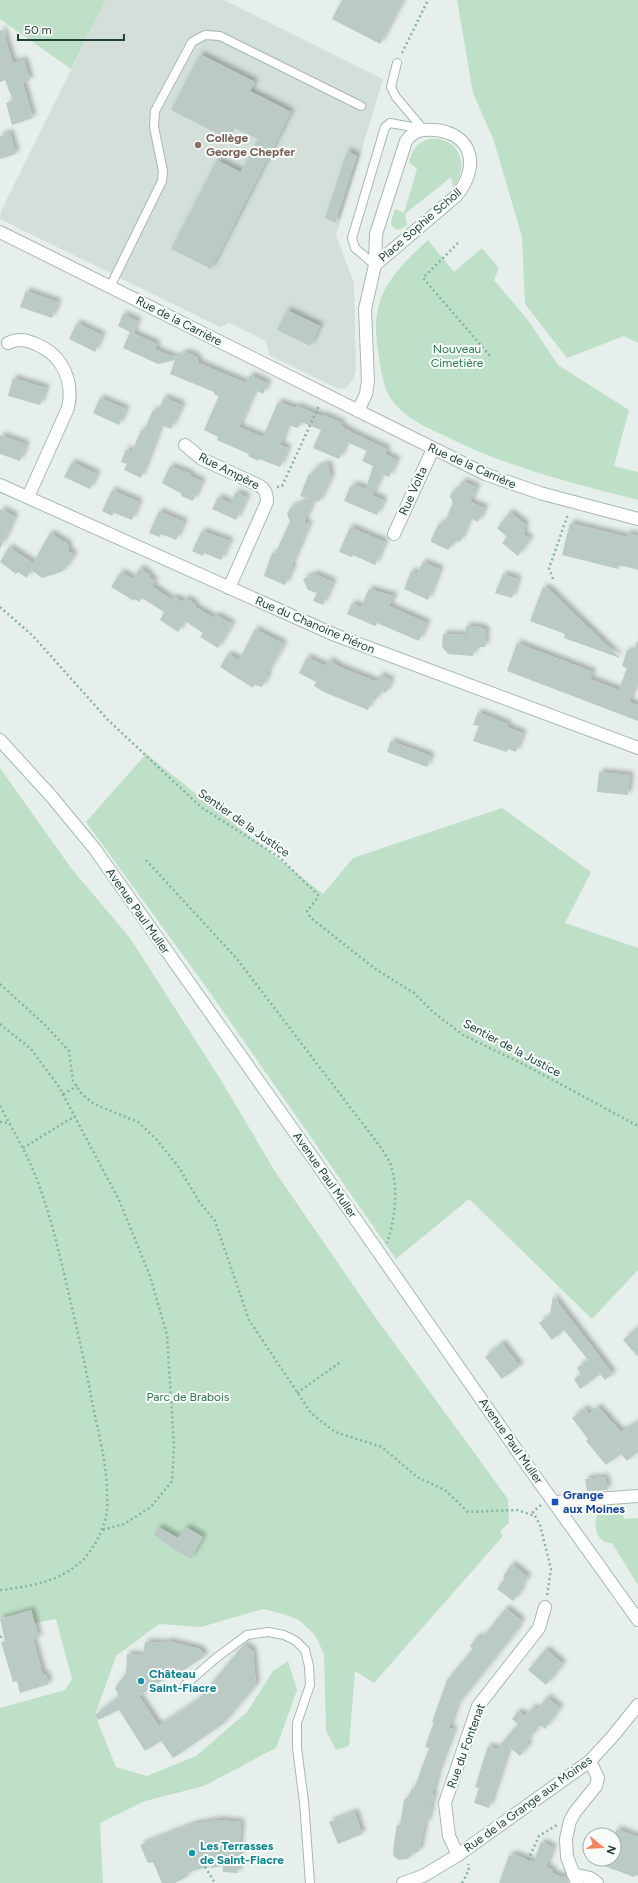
<svg xmlns="http://www.w3.org/2000/svg" width="638" height="1883" font-family="Figtree,sans-serif">
  <defs>
    <filter id="shadow"><feDropShadow dx="3.5" dy="-3.5" stdDeviation="2" flood-color="#0004"/></filter>
  </defs>
  <rect width="100%" height="100%" fill="#e6efeb"/>
  <!-- built -->
  <path fill="#d4dfda" d="M106 0H224L383 79 336 235 354 283 356 368 354 378 346 388 339 389 334 387 269 355 266 341 250 333 229 323 220 327 0 219 1 211Z"/>
  <!-- green -->
  <g fill="#bfe0c8">
    <path d="M0 0H106L71 69 0 19Z"/>
    <path d="M457 0H638V343L624 336 567 358 525 304 522 237 494 141 473 93Z"/>
    <path d="M429 139C459 135 471 166 453 188L451 177 405 214 407 225C401 230 393 233 391 222L395 209 404 213 417 169 409 162C412 150 417 143 429 139Z"/>
    <path d="M428 240 454 272 482 248 499 268 494 280 528 320 558 365 629 410 614 466 638 472V500C571 483 503 466 441 434 424 426 406 418 394 403 382 388 381 369 378 351 369 297 391 274 428 240Z"/>
    <path d="M146 754 323 894 353 858 502 808 591 872 565 923 638 948V1270L592 1319 469 1199 396 1259 206 987 86 822Z"/>
    <path d="M0 768 71 868 130 938 219 1077 276 1173 373 1314 508 1499 509 1523 500 1531 503 1536 374 1683 355 1671 349 1746 336 1750 326 1731 324 1654 315 1635 299 1620 283 1614 263 1609 201 1627 159 1624 116 1656 95 1715 116 1767 147 1776 196 1756 247 1712 273 1671 288 1661 297 1690 276 1748 204 1786 145 1801 100 1823 103 1883H0V1708L65 1690 72 1679 56 1619 35 1623 31 1610 0 1619Z"/>
    <path d="M622 1509 624 1519 638 1518V1585L612 1543C595 1543 593 1525 598 1512Z"/>
  </g>
  <!-- building -->
  <g fill="#bbcac4" filter="url(#shadow)">
    <path d="M342 0H403L380 44 332 19Z"/>
    <path d="M3 30 13 63 24 60 30 80 23 83 33 118 12 125 6 103 13 101 5 80 0 82V31Z"/>
    <path d="M200 54 255 82 250 91 291 112 211 269 171 249 217 160 241 172 258 139 232 127 226 138 171 110Z"/>
    <path d="M10 133 16 154 0 159V136Z"/>
    <path d="M347 151 357 156 335 223 325 218Z"/>
    <path d="M26 291 58 302 52 318 20 307Z"/>
    <path d="M287 310 320 326 310 346 277 330Z"/>
    <path d="M123 314 138 321 133 333 157 344 155 349 176 358 186 352 197 357 199 363 246 383 250 375 268 383 263 394 255 390 239 427 263 437 278 402 296 408 297 406 322 416 323 415 342 423 341 426 351 432 387 449 385 454 397 460 389 477 382 474 372 495 384 500 377 515 344 501 350 487 356 485 366 489 373 466 362 461 367 451 347 442 339 459 313 448 321 430 301 422 298 428 288 425 280 445 288 448 280 467 259 459 258 461 248 456 249 454 217 440 218 437 204 430 219 396 214 394V392L170 374 175 360 158 364 123 348 130 332 132 333 118 326Z"/>
    <path d="M77 323 102 335 95 352 69 339Z"/>
    <path d="M13 378 46 388 40 405 8 396Z"/>
    <path d="M164 397 182 405 171 429 161 425 141 478 124 470 127 464 121 462 126 449 132 452 141 430 144 431 153 410 158 412Z"/>
    <path d="M100 398 126 409 119 425 93 413Z"/>
    <path d="M0 435 26 444 20 461 0 454Z"/>
    <path d="M72 462 97 474 90 489 64 477Z"/>
    <path d="M328 463 331 477 319 502 313 501 304 522 309 524 291 566 293 567 285 585 264 576 272 553 275 554 290 521 287 514 290 508 309 499 300 496 309 474 311 475 314 469Z"/>
    <path d="M170 466 191 474 190 476 202 481 193 501 181 496 182 494 162 483Z"/>
    <path d="M462 481 477 487 470 502 485 508 478 522 470 518 460 542 456 540 448 550 431 542V540L438 525 445 522 453 502 450 497 452 492 458 489Z"/>
    <path d="M112 490 139 502 132 520 114 513 112 516 102 511Z"/>
    <path d="M236 492 247 497 236 520 212 509 218 497 230 503Z"/>
    <path d="M0 509 15 516 0 549Z"/>
    <path d="M159 511 184 522 176 540 161 534 160 537 149 533Z"/>
    <path d="M510 512 526 525 523 530 525 531 523 534 530 539 518 556 502 543 507 537 497 528Z"/>
    <path d="M570 523 627 537V533L638 536V570L619 565 618 569 562 555Z"/>
    <path d="M350 527 385 542 375 565 353 555 352 557 339 552Z"/>
    <path d="M202 531 230 541 221 560 204 553 203 556 192 551Z"/>
    <path d="M50 533 68 544 69 551 74 555 66 568 61 572 42 578 30 569 27 578 18 572 16 574 0 562 9 547 33 563 32 565Z"/>
    <path d="M423 562 440 569 428 600 404 589 411 571 417 574Z"/>
    <path d="M140 568 150 575 149 577 155 581 152 586 172 600 174 597 183 602 186 598 196 605 195 607 214 618 216 615 232 624 218 648 200 637 203 633 185 621 178 632 160 620 164 612 142 598 139 602 135 599 134 601 111 587 121 572 133 579Z"/>
    <path d="M315 574 333 582 323 605 313 601 317 593 308 590 303 579Z"/>
    <path d="M503 574 518 579 512 598 495 593Z"/>
    <path d="M543 587 549 589 620 658 564 638 565 634 530 621Z"/>
    <path d="M369 589 394 596 389 606 427 623 419 641 377 623 375 626 347 614 352 603 361 607Z"/>
    <path d="M466 626 479 627 486 630 485 647H477V650H474L473 656 448 654 442 647 443 634 465 635Z"/>
    <path d="M255 629 284 644 266 675 268 676 262 687 254 685 253 688 220 667 228 654 239 660Z"/>
    <path d="M637 642H638V677L629 702 638 705V721L507 671 517 643 593 672 590 679 619 690 627 668 622 666 627 650 633 653Z"/>
    <path d="M307 657 326 666 329 660 340 667 377 682 380 675 391 680 386 693 380 691 376 700 372 699 368 710 326 693 314 686 316 682 299 673Z"/>
    <path d="M478 712 508 724 507 727 523 733 516 752 508 749 507 752 473 741 479 726 473 725Z"/>
    <path d="M391 741 431 756 427 767 387 752Z"/>
    <path d="M599 772 630 775 628 795 597 792Z"/>
    <path d="M553 1296 613 1374 605 1380 596 1369 595 1370 599 1375 580 1389 574 1379 581 1374 577 1368 588 1360 564 1330 552 1340 539 1323 550 1315Z"/>
    <path d="M638 1327V1357L623 1340Z"/>
    <path d="M502 1343 520 1366 502 1379 485 1357Z"/>
    <path d="M598 1407 621 1432 638 1422V1452L627 1461 621 1454 606 1465 586 1441 588 1439 572 1418 585 1408 589 1414Z"/>
    <path d="M605 1477 608 1490 587 1491 585 1479Z"/>
    <path d="M159 1527 178 1538 186 1527 203 1537 191 1559 172 1548 154 1534Z"/>
    <path d="M512 1564 528 1577 520 1588 522 1589 513 1601 497 1589 505 1578 503 1576Z"/>
    <path d="M506 1608 522 1621 517 1628 518 1629 457 1705 449 1728 454 1729 438 1772 432 1795H434L430 1808H431L427 1823 425 1822 419 1852H413L408 1859 398 1860 393 1855 394 1843 397 1825H400L404 1800 409 1796 412 1788 414 1789 429 1748 425 1747 434 1722H432L447 1680 473 1649 470 1646 478 1636 481 1639Z"/>
    <path d="M31 1610 39 1638 33 1639 43 1675 46 1674 49 1684 20 1693 17 1681 13 1682 1 1642 5 1641 0 1619Z"/>
    <path d="M168 1641 200 1649 205 1656 176 1675 174 1672 139 1696 159 1726 198 1700 244 1644 253 1651 256 1685 223 1724 173 1758 161 1741 145 1751 119 1710 98 1720 95 1715 119 1697 115 1688 126 1673 127 1654 143 1655 145 1642 166 1643Z"/>
    <path d="M546 1649 563 1664 546 1685 528 1670Z"/>
    <path d="M547 1697 560 1708 545 1729 540 1725 526 1742 529 1745 520 1756 509 1747 489 1808 474 1803 479 1788 475 1787 488 1746 497 1749 518 1724 512 1719 518 1711 525 1716 533 1707 537 1710Z"/>
    <path d="M355 1812 362 1834 338 1844 329 1822Z"/>
    <path d="M219 1820 241 1822 238 1873 223 1872V1866L211 1868V1866L186 1873 188 1876 175 1883H162L153 1862 148 1863 140 1845 194 1824Z"/>
    <path d="M617 1829 638 1837V1876L635 1875 634 1877 588 1860 614 1859V1835Z"/>
    <path d="M541 1842 553 1847 546 1867 553 1870 552 1873 568 1879 569 1883H499L509 1855 512 1856 513 1854 534 1862Z"/>
  </g>
  <g fill="none" stroke-linecap="round" stroke-linejoin="round">
    <!-- lane casing -->
    <g stroke="#a8b8b2" stroke-width="10">
      <g id="lane">
        <path d="M397 63 391 87 396 97 423 129"/>
        <path d="M375 265 355 248 352 238 385 127 390 123 423 129"/>
        <path d="M110 287 162 181 163 171 154 127 155 111 192 42 205 35 220 36 361 106"/>
        <path d="M185 1685 216 1658 247 1635 268 1632 284 1635 296 1641 305 1650 309 1666 310 1685 297 1723V1748L304 1802 310 1883"/>
      </g>
    </g>
    <!-- street casing -->
    <g stroke="#a8b8b2" stroke-width="14">
      <g id="street">
        <path d="M0 232 485 474 540 493 638 519"/>
        <path d="M8 343C20 338 27 340 38 345 63 356 74 382 68 408L28 497"/>
        <path d="M358 411 366 394 368 381 365 309 375 265 376 234 406 141C414 130 422 129 436 130 475 135 479 169 456 196L375 265"/>
        <path d="M185 445 202 459 260 486C266 490 267 495 267 502L229 588"/>
        <path d="M0 485 335 635 638 748"/>
        <path d="M394 534 433 449"/>
        <path d="M555 1502 638 1496"/>
        <path d="M458 1855 449 1836 445 1803 478 1706 539 1628 545 1607"/>
        <path d="M573 1874 590 1878 597 1883"/>
        <path d="M403 1883 423 1876 458 1855 590 1761 613 1736 638 1705"/>
        <path d="M577 1883 567 1857 566 1839 570 1821 575 1812 596 1786 598 1778 590 1761"/>
      </g>
    </g>
    <!-- secondary casing -->
    <g stroke="#a4bbb3" stroke-width="14">
      <path id="secondary" d="M0 740 51 796 94 848 315 1161 527 1465 638 1620"/>
    </g>
    <!-- path -->
    <g stroke="#86b3a5" stroke-width="2.5" stroke-dasharray="2 3" stroke-linecap="butt">
      <path d="M402 53 428 0"/>
      <path d="M458 243 423 278 491 357"/>
      <path d="M277 487 282 486 319 406"/>
      <path d="M553 579 549 568 551 563 568 514"/>
      <path d="M0 607 33 636 108 720 201 807 279 857 318 895 316 900 307 911 311 918 374 968 414 993 433 1012 463 1035 525 1065 638 1126"/>
      <path d="M146 860 237 959 382 1149C385 1155 391 1162 392 1169 398 1192 395 1220 387 1243"/>
      <path d="M0 984 45 1025 69 1051 73 1081 82 1094 94 1104 138 1122 156 1139 178 1166 200 1203 215 1221 249 1320 311 1413 335 1432 382 1447 417 1477 445 1490 468 1512 517 1510 535 1516"/>
      <path d="M0 1024 31 1049 59 1087 119 1200 150 1276 167 1335 174 1447 172 1481 151 1507 124 1524 102 1530"/>
      <path d="M63 1094 77 1086"/>
      <path d="M0 1106C14 1132 29 1157 39 1185 51 1218 59 1252 67 1286 76 1325 85 1363 92 1401 98 1432 107 1463 107 1494 108 1506 107 1518 102 1529 84 1576 45 1585 0 1590"/>
      <path d="M0 1122 9 1123"/>
      <path d="M23 1148 75 1116"/>
      <path d="M297 1393 342 1361"/>
      <path d="M541 1505 533 1512 540 1525 551 1569 547 1596"/>
      <path d="M0 1637 3 1636"/>
      <path d="M528 1860 539 1836 557 1825"/>
      <path d="M205 1867 215 1883"/>
      <path d="M462 1883 469 1870 468 1864"/>
    </g>
    <!-- lane -->
    <use href="#lane" stroke="#fff" stroke-width="8"/>
    <!-- street -->
    <use href="#street" stroke="#fff" stroke-width="12"/>
    <!-- secondary -->
    <use href="#secondary" stroke="#fff" stroke-width="12"/>
  </g>
  <!-- markers -->
  <circle fill="#8d6e63" stroke="#f7fbf9" stroke-width="1.5" cx="198" cy="145" r="4"/>
  <rect fill="#1a4fb4" stroke="#f7fbf9" stroke-width="1.5" x="551" y="1498" width="8" height="8" rx="2"/>
  <g fill="#0f9aa8" stroke="#f7fbf9" stroke-width="1.5">
    <circle cx="141" cy="1681" r="4"/>
    <circle cx="192" cy="1853" r="4"/>
  </g>
  <g text-anchor="middle" dominant-baseline="central" stroke-width="4" stroke-linejoin="round" paint-order="stroke">
    <!-- education labels -->
    <g font-size="12" font-weight="bold" fill="#785e54" stroke="#f7fbf9" text-anchor="start">
      <text x="206" y="138">Collège<tspan x="206" dy="14">George Chepfer</tspan></text>
    </g>
    <!-- street labels -->
    <g font-size="12" fill="#24423a" stroke="#f7fbf9">
      <text transform="translate(420 225) rotate(-41)">Place Sophie Scholl</text>
      <text transform="translate(179 321) rotate(27)">Rue de la Carrière</text>
      <text transform="translate(472 466) rotate(24)">Rue de la Carrière</text>
      <text transform="translate(229 471) rotate(27)">Rue Ampère</text>
      <text transform="translate(413 491) rotate(-66)">Rue Volta</text>
      <text transform="translate(315 625) rotate(23)">Rue du Chanoine Piéron</text>
      <text transform="translate(244 823) rotate(35)">Sentier de la Justice</text>
      <text transform="translate(138 911) rotate(55)">Avenue Paul Muller</text>
      <text transform="translate(512 1048) rotate(28)">Sentier de la Justice</text>
      <text transform="translate(325 1175) rotate(55)">Avenue Paul Muller</text>
      <text transform="translate(511 1441) rotate(55)">Avenue Paul Muller</text>
      <text transform="translate(466 1746) rotate(-70)">Rue du Fontenat</text>
      <text transform="translate(528 1804) rotate(-36)">Rue de la Grange aux Moines</text>
    </g>
    <!-- park labels -->
    <g font-size="12" fill="#2d7a4b" stroke="#f7fbf9">
      <text x="457" y="349">Nouveau<tspan x="457" dy="14">Cimetière</tspan></text>
      <text x="188" y="1397">Parc de Brabois</text>
    </g>
    <!-- transit labels -->
    <g font-size="12" font-weight="bold" fill="#164399" stroke="#f7fbf9" text-anchor="start">
      <text x="563" y="1495">Grange<tspan x="563" dy="14">aux Moines</tspan></text>
    </g>
    <!-- culture labels -->
    <g font-size="12" font-weight="bold" fill="#0d838f" stroke="#f7fbf9" text-anchor="start">
      <text x="149" y="1674">Château<tspan x="149" dy="14">Saint-Fiacre</tspan></text>
      <text x="200" y="1846">Les Terrasses<tspan x="200" dy="14">de Saint-Fiacre</tspan></text>
    </g>
  </g>
  <!-- north arrow -->
  <g transform="translate(602 1847) rotate(108)"><circle r="19" fill="#f7fbf9" stroke="#a3b1ad"/>
  <path d="M0-3L7 15L0 10L-7 15Z" fill="#f4845f"/>
  <text y="-6" font-size="11" font-weight="bold" text-anchor="middle" fill="#24423a">N</text>
  </g>
  <!-- scale -->
  <path d="M18 34v6h106v-6" fill="none" stroke="#24423a" stroke-width="2"/>
  <text x="24" y="34" font-size="12" fill="#24423a" stroke="#f7fbf9" stroke-width="3" paint-order="stroke">50 m</text>
</svg>
